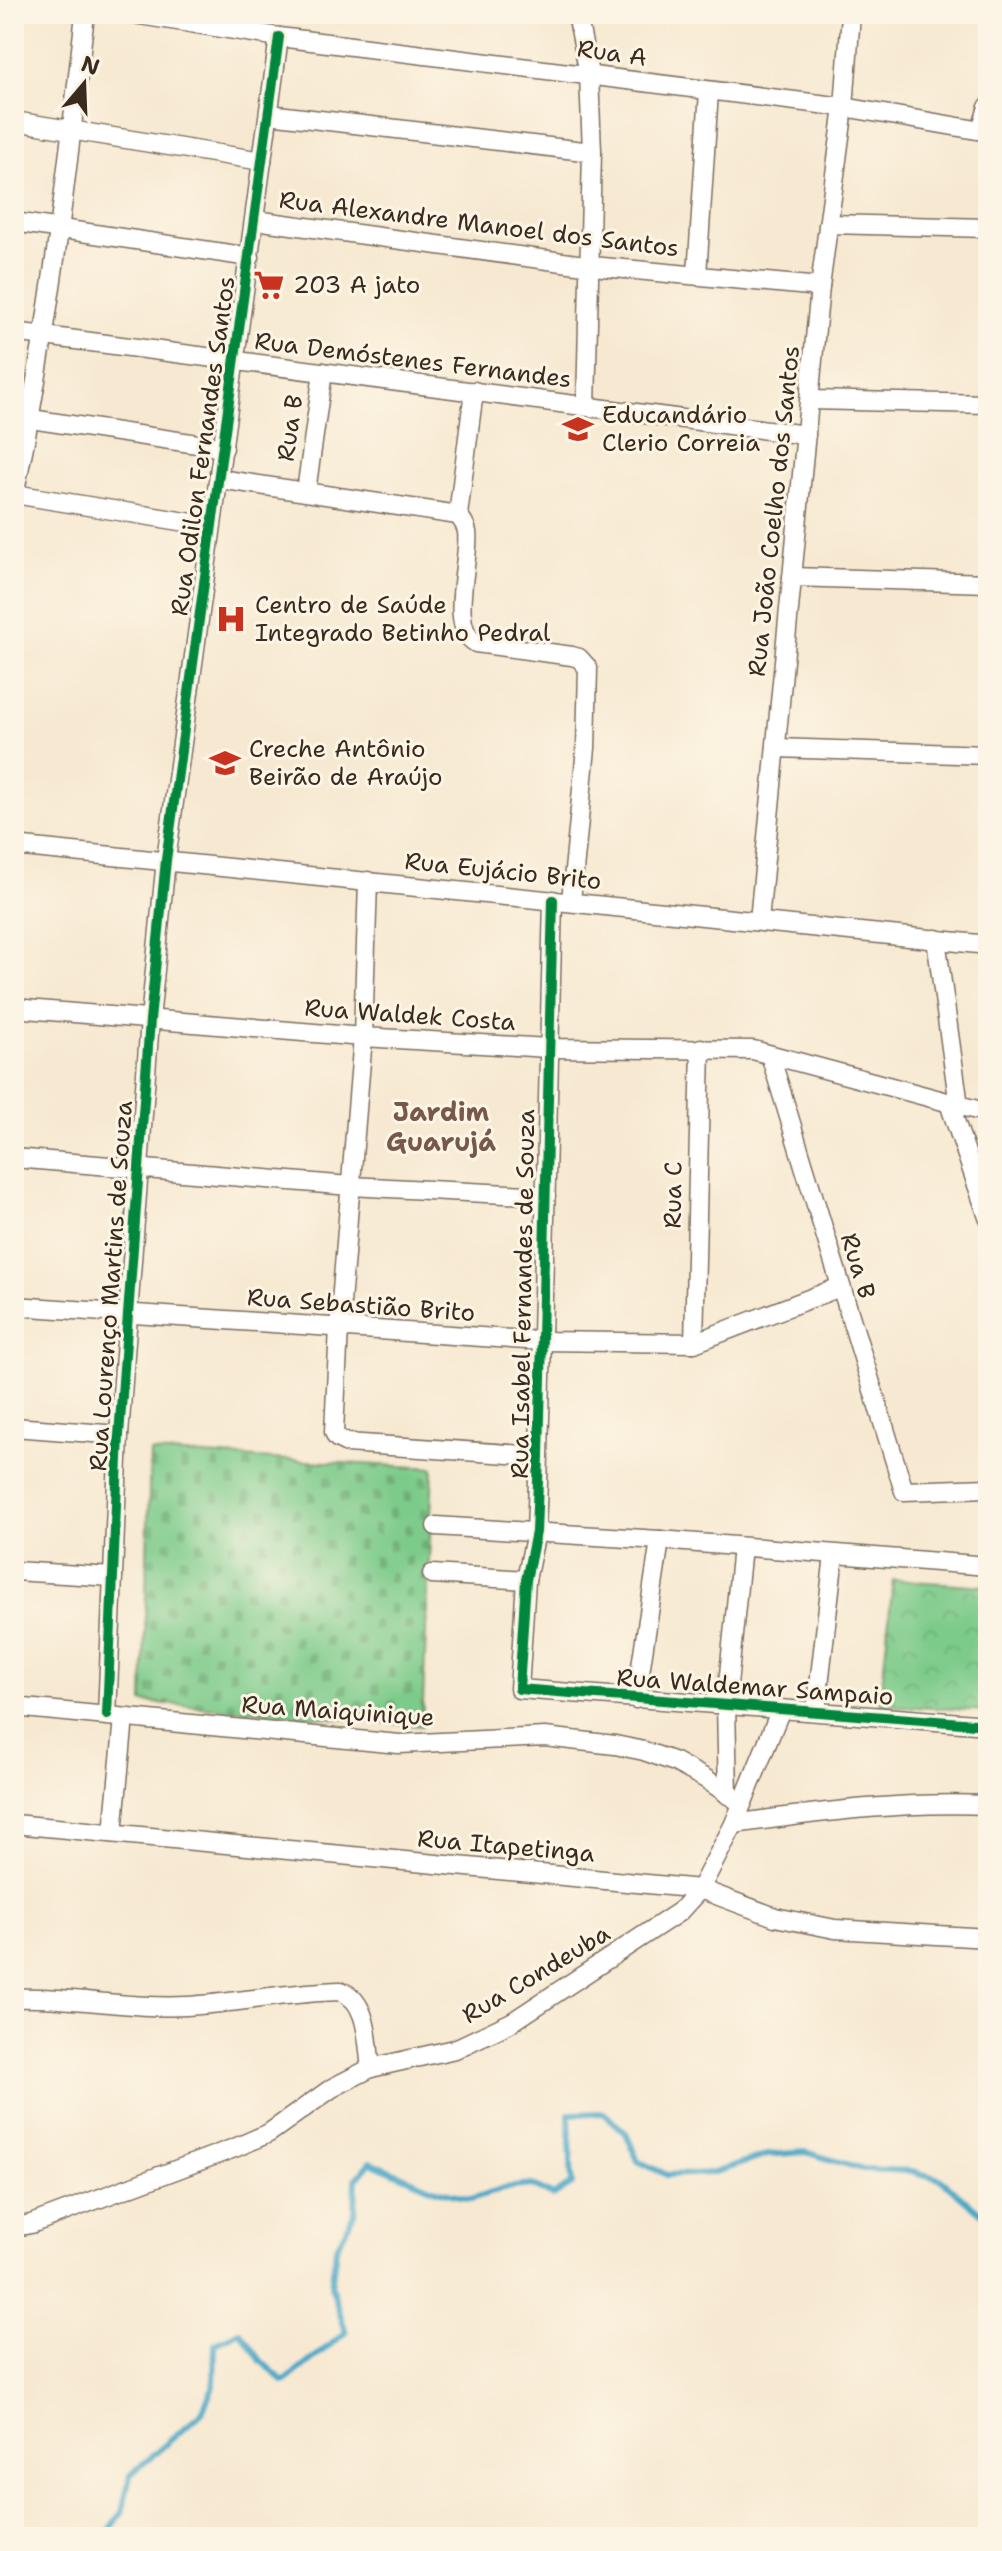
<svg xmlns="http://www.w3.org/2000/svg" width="1002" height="2551" font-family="'Shantell Sans',sans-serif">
  <defs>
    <pattern id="cemetery-stones" width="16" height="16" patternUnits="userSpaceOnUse" patternTransform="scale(2)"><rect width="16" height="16" fill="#7dcb8a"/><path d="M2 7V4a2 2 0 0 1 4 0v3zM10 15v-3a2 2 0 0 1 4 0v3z" fill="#6dae77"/></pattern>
    <pattern id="park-crowns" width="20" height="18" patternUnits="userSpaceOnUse" patternTransform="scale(2)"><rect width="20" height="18" fill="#7dcb8a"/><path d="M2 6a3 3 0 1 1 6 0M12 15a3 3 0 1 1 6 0" fill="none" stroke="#6dae77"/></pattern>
  </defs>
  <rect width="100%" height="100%" fill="#fcf5e5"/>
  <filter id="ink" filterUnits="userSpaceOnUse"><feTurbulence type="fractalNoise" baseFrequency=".0125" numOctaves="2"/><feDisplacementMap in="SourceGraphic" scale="16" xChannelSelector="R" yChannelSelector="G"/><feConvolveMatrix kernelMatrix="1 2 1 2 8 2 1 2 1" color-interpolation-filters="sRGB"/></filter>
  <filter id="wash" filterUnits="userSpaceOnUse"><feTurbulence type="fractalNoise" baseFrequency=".006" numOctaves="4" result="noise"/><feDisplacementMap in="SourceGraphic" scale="32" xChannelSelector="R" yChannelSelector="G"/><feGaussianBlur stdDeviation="1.8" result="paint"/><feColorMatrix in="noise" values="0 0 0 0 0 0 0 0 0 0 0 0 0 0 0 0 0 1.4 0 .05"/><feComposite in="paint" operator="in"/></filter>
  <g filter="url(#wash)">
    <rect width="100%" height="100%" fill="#f7e9d1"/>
    <!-- cemetery -->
    <path fill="url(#cemetery-stones)" stroke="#5c7a54" stroke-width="2" d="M150 1452 433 1468 422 1726 143 1702Z"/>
    <!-- park -->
    <path fill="url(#park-crowns)" stroke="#5c7a54" stroke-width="2" d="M893 1580 988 1586V1711L880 1705Z"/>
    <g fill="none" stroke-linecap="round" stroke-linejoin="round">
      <!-- stream -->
      <path stroke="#49a7c8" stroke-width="6" d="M105 2537 122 2513 130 2475 201 2414 214 2385 215 2344 240 2331 261 2361 284 2382 346 2332 331 2286 336 2249 355 2212 356 2179 370 2162 433 2189 471 2199 504 2188 532 2185 553 2196 572 2184 569 2114 604 2113 626 2133 638 2161 667 2175 713 2173 768 2155 805 2152 863 2169 912 2171 940 2179 988 2219"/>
    </g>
  </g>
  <g filter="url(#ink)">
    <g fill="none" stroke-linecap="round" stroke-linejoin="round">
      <!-- street casing -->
      <g stroke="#7d6d5d" stroke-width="21">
        <g id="street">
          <path d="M133 14 279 37 844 107 988 132"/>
          <path d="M577 14 589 74 592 152 586 407"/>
          <path d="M269 114 592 152"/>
          <path d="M14 121 262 161"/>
          <path d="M981 130 988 107"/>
          <path d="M255 220 592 266 820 287"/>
          <path d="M14 222 250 257"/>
          <path d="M828 224 988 228"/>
          <path d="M697 275 709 91"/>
          <path d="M14 332 806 435"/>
          <path d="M810 400 988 404"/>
          <path d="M31 419 224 448"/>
          <path d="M219 479 458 515 474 391"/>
          <path d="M306 491 323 372"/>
          <path d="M14 494 211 526"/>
          <path d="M14 495C48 336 67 175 85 14"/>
          <path d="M458 515C462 520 466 525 467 532 471 559 447 627 476 643L572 656 579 658 588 668 586 748 571 901"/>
          <path d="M792 577 988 583"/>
          <path d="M776 748 988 755"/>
          <path d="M14 846 988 945"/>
          <path d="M368 881 363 1037 339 1327 334 1432 337 1438 347 1443 539 1456"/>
          <path d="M553 900 539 1456 536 1532 526 1580 519 1689 988 1725"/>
          <path d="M759 921 820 287 844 107 851 14"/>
          <path d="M936 939 959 1106"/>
          <path d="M14 1008 363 1037 548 1048 753 1050 988 1113"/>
          <path d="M770 1055 904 1491 988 1488"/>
          <path d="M949 1103 988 1217"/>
          <path d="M14 1158 350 1186 546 1196"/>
          <path d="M14 1306 542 1341 694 1343 840 1287"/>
          <path d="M694 1343 701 1048"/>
          <path d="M14 1427 119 1435"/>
          <path d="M436 1526 660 1540 988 1566"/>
          <path d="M14 1571 113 1577"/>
          <path d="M432 1574 526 1580"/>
          <path d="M636 1699 660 1540"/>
          <path d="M14 1707 399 1744 545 1737 615 1745 644 1751 675 1762 706 1779 741 1803"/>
          <path d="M816 1711 834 1555"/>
          <path d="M107 1715 119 1435 150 1020 166 860 279 37"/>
          <path d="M728 1795 726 1704 742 1547"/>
          <path d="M14 1824 700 1889 775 1917 835 1929 988 1938"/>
          <path d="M734 1824C819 1812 903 1801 988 1805"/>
          <path d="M113 1833 124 1718"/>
          <path d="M14 1998C72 1996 129 2009 187 2006 238 2003 289 1992 341 1991 369 2002 367 2042 371 2068"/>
          <path d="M14 2224 20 2226 31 2224 237 2147 269 2133 332 2088 371 2068 455 2049 512 2022 679 1912 700 1889 734 1824 781 1709"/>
        </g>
      </g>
      <!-- street -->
      <use href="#street" stroke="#fff" stroke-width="18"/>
      <!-- cycleway casing -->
      <g stroke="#fcf5e5" stroke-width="15">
        <g id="cycleway">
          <path d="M553 900 539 1456 536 1532 526 1580 519 1689 988 1725"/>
          <path d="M107 1715 119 1435 150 1020 166 860 279 37"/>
        </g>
      </g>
      <!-- cycleway -->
      <use href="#cycleway" stroke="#00873e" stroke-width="10"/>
    </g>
  </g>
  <!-- icons -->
  <defs>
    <g id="supermarket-bare" transform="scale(2.4)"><path d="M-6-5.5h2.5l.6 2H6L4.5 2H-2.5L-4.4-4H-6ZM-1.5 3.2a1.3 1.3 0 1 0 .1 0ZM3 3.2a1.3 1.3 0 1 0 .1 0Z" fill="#c8321e" stroke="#fcf5e5" stroke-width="2.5" paint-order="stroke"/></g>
    <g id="school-bare" transform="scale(2.4)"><path d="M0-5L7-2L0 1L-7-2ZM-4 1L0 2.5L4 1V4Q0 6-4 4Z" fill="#c8321e" stroke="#fcf5e5" stroke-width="2.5" paint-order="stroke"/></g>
    <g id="hospital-bare" transform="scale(2.4)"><path d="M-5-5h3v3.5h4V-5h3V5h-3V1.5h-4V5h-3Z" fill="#c8321e" stroke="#fcf5e5" stroke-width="2.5" paint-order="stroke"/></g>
  </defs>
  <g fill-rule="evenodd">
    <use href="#supermarket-bare" x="269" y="285"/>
    <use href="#school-bare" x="578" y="429"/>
    <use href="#hospital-bare" x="231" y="619"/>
    <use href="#school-bare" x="225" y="763"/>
  </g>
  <g text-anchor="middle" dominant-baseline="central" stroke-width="6" stroke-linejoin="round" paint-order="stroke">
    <!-- street labels -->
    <g font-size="24" fill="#3b2a1e" stroke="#fcf5e5">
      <text transform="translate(612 53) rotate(8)">Rua A</text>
      <text transform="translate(479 224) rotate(7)">Rua Alexandre Manoel dos Santos</text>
      <text transform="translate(413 360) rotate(7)">Rua Demóstenes Fernandes</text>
      <text transform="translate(290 428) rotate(-82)">Rua B</text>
      <text transform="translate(203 446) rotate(-82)">Rua Odilon Fernandes Santos</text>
      <text transform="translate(774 511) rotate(-84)">Rua João Coelho dos Santos</text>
      <text transform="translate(503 871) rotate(6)">Rua Eujácio Brito</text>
      <text transform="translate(410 1015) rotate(4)">Rua Waldek Costa</text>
      <text transform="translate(673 1195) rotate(-89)">Rua C</text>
      <text transform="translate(858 1266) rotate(73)">Rua B</text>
      <text transform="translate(111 1286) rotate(-86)">Rua Lourenço Martins de Souza</text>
      <text transform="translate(523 1294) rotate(-89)">Rua Isabel Fernandes de Souza</text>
      <text transform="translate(361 1305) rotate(4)">Rua Sebastião Brito</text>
      <text transform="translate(755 1687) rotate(4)">Rua Waldemar Sampaio</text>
      <text transform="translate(338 1711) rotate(4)">Rua Maiquinique</text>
      <text transform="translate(506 1846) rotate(5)">Rua Itapetinga</text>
      <text transform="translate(536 1974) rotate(-31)">Rua Condeuba</text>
    </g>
    <!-- poi labels -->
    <g font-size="24" fill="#3b2a1e" stroke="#fcf5e5" text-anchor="start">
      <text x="293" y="285">203 A jato</text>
      <text x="602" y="415">Educandário<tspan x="602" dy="28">Clerio Correia</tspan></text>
      <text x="255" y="605">Centro de Saúde<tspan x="255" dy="28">Integrado Betinho Pedral</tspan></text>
      <text x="249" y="749">Creche Antônio<tspan x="249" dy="28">Beirão de Araújo</tspan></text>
    </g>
    <!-- neighbourhood labels -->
    <g font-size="26" font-weight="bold" fill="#77584a" stroke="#fcf5e5">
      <text x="441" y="1111">Jardim<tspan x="441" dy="30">Guarujá</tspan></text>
    </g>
  </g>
  <!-- margin -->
  <rect width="1002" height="2551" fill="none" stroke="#fcf5e5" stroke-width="48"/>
  <!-- north arrow -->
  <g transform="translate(84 84) rotate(19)" stroke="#fcf5e5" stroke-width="6" paint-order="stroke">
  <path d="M0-6L14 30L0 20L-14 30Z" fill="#3b2a1e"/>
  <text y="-12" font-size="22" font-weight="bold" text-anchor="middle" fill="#3b2a1e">N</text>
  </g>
</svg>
